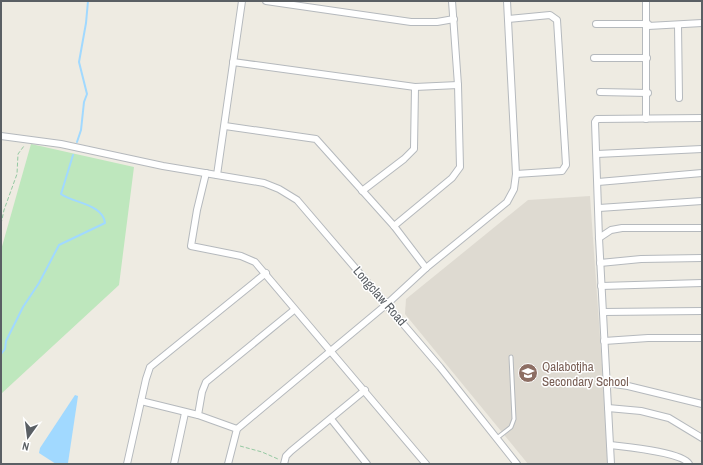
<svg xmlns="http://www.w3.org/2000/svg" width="703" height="465" font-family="'Archivo Narrow',sans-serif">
  <rect width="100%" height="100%" fill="#eeebe2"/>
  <!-- education -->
  <path fill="#dedad1" d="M590 196 609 464H528L405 314 406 299 528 200Z"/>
  <!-- green -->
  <path fill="#bee7bd" d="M31 144 134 167 119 285 2 393 1 399V250Z"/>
  <!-- water -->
  <path fill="#a1d9ff" d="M75 395 78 396 68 463 56 464 39 453 40 448Z"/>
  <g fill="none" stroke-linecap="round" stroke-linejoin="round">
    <!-- stream -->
    <g stroke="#a1d9ff" stroke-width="2">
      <path d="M77 142 81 130 84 102 87 94 79 62 86 23 88 1"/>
      <path d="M1 354 5 349 6 341 23 307 39 283 59 245 105 223C103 204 73 203 61 194L73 155"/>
    </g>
    <!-- service casing -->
    <g stroke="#b5b9bd" stroke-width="5">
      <path id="service" d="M497 438 511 427 514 419 511 357"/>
    </g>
    <!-- minor casing -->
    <g stroke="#b5b9bd" stroke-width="8">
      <g id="minor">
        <path d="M266 1 411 22H437L454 19"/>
        <path d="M646 1V119"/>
        <path d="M508 19 550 15 557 20 565 148 566 165 562 171 516 174"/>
        <path d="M596 24H648"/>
        <path d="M678 25 679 98"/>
        <path d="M648 26 702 23"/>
        <path d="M594 58H647"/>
        <path d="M233 62 415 87 458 85"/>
        <path d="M600 92 648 93"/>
        <path d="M225 126 316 139 394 226 426 268"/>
        <path d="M1 136 61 144 163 166 264 183 279 189 297 200 440 367 517 464"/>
        <path d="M597 154 702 149"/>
        <path d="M206 173 197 210 191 246 241 256 255 262 426 464"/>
        <path d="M217 175 242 1"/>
        <path d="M598 182 702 173"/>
        <path d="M362 191 404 159 414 149 415 87"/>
        <path d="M599 208 702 201"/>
        <path d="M394 226 452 178 460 167 458 85 452 1"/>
        <path d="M599 238 611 230 622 228H702"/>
        <path d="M600 263 641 259 702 258"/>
        <path d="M601 286 702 283"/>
        <path d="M603 312 702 311"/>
        <path d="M604 341 648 338H702"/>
        <path d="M607 383 628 386 702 404"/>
        <path d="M141 401 198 415"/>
        <path d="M608 408 641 411 669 418 702 438"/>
        <path d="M331 419 367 464"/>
        <path d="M237 429 198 415 202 392 206 382 294 310"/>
        <path d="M610 445C626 447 682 452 689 464"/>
        <path d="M127 464 146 379 150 367 266 273"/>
        <path d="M174 464 185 413"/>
        <path d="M228 464 237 429 387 304 426 268 507 202 514 189 516 174 507 1"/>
        <path d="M284 464 286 456 291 451 365 390"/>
        <path d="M611 464 599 238 595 122 597 119 702 118"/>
      </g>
    </g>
    <!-- path -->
    <g stroke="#95c9a2" stroke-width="1" stroke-dasharray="4 2" stroke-linecap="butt">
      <path d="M1 224 4 210 17 174 18 154 24 146"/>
      <path d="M240 446 262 452 278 459"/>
    </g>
    <!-- service -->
    <use href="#service" stroke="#fff" stroke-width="3"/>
    <!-- minor -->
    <use href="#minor" stroke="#fff" stroke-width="6"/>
  </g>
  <!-- icons -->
  <defs>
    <g id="school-disc" transform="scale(1)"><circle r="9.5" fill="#8d6e63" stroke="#fff"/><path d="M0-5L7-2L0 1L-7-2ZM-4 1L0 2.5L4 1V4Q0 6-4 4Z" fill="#fff"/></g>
  </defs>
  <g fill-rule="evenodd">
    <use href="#school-disc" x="528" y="373"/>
  </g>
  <g text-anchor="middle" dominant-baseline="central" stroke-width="3" stroke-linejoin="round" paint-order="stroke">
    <!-- street labels -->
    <g font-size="13" fill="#5a5f64" stroke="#fff">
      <text transform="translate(380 296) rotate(49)">Longclaw Road</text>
    </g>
    <!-- education labels -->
    <g font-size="13" fill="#785e54" stroke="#fff" text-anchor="start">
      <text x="542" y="366">Qalabotjha<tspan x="542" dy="15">Secondary School</tspan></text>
    </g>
  </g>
  <!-- border -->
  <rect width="703" height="465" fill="none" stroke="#5a5f64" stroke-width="4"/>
  <!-- north arrow -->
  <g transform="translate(28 437) rotate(194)" stroke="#ffffff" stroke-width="3" paint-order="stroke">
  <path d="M0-3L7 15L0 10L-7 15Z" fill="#5a5f64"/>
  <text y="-6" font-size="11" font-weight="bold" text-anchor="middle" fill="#5a5f64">N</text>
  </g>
</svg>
